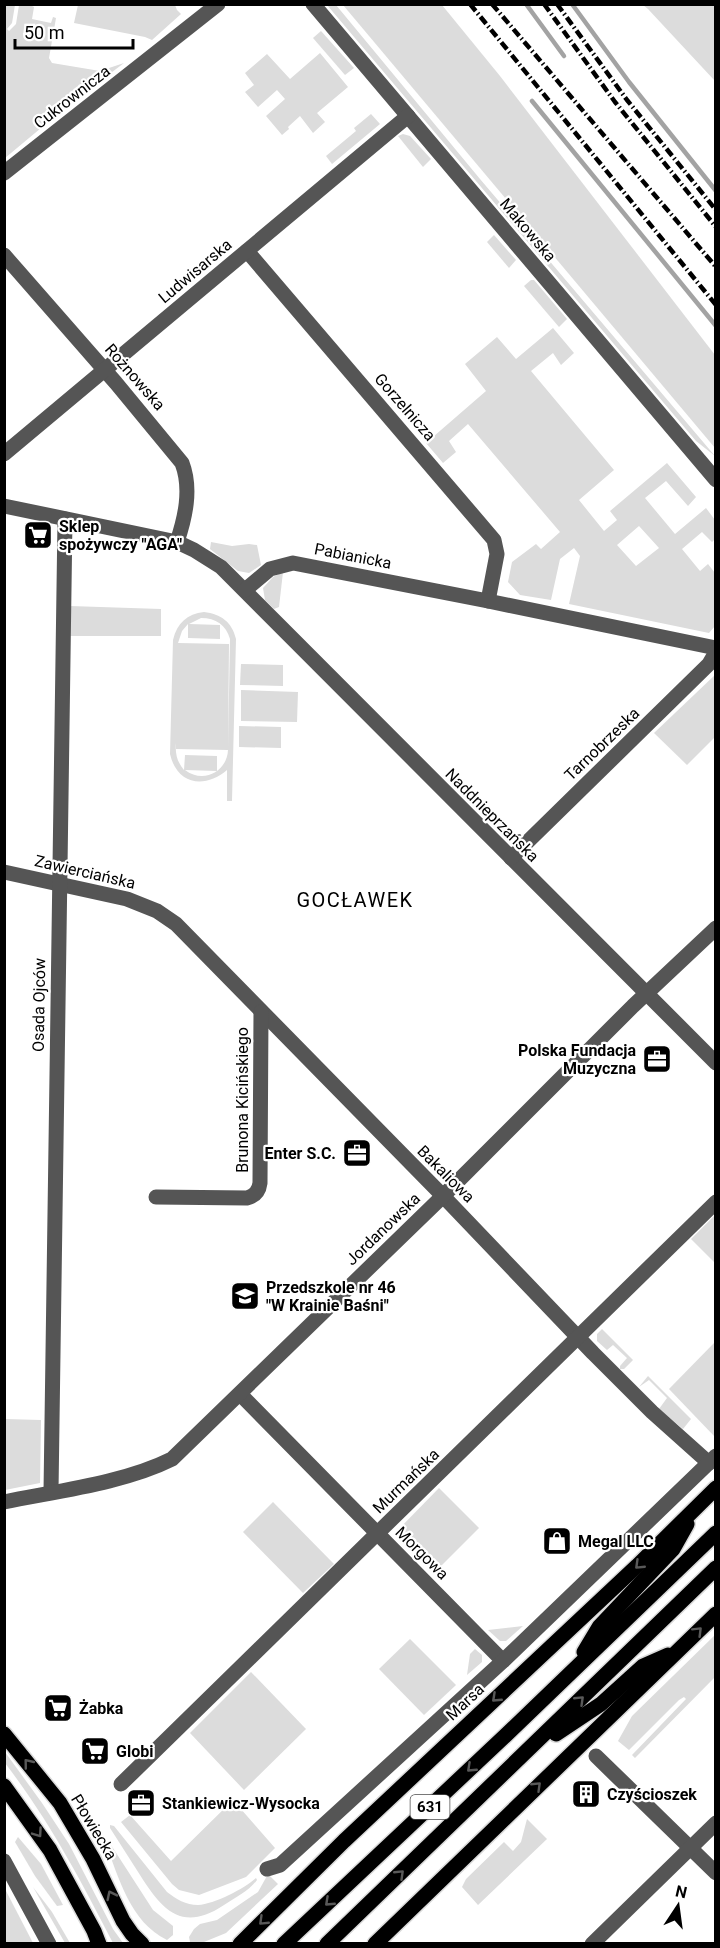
<svg xmlns="http://www.w3.org/2000/svg" width="720" height="1948" font-family="Roboto,sans-serif">
  <rect width="100%" height="100%" fill="#fff"/>
  <!-- green -->
  <g fill="#dcdcdc" fill-rule="evenodd">
    <path d="M5 4 15 5 12 23 7 29 9 31 16 24 19 5H30L34 7 32 19 51 23 53 17 56 18 49 58 52 63 100 71 124 63 71 103 5 158Z"/>
    <path d="M78 5H175L177 10 181 14 152 40 145 37 74 23Z"/>
    <path d="M327 5H336L480 179 715 456 696 441Z"/>
    <path d="M343 5H442L500 76 715 355V448Z"/>
    <path d="M643 5H715V81L648 9Z"/>
    <path d="M321 31 354 68 345 75 313 38Z"/>
    <path d="M320 53 348 87 317 113 325 122 313 133 300 116 288 127 289 129 282 135 266 116 285 99 277 90 258 107 245 92 254 85 245 73 267 54 290 79Z"/>
    <path d="M371 114 380 124 332 164 326 156 356 131 354 128Z"/>
    <path d="M403 134 410 136 431 159 423 167 398 136Z"/>
    <path d="M494 235 516 260 509 268 487 242Z"/>
    <path d="M531 280H534L567 319 559 327 524 286Z"/>
    <path d="M553 328 574 353 561 365 553 353 531 371 614 470 579 500 604 531 617 520 610 511 667 463 696 497 688 506 666 481 645 498 675 534 706 508 715 520V539L712 542 702 532 682 549 700 571 708 564 715 573V626L709 633 569 604 580 556 574 548 560 559 551 600 520 595 508 582 512 562 536 544 541 549 560 532 468 424 449 441 456 452 443 463 426 443 486 391 465 364 497 337 516 359ZM639 526 659 548 636 566 617 545Z"/>
    <path d="M211 542 232 546 249 544 257 545 261 565 249 573 238 571 210 549Z"/>
    <path d="M283 572 279 607 274 609 265 600 263 588 273 577Z"/>
    <path d="M70 606 161 609V636H70Z"/>
    <path d="M204 612C221 614 232 622 236 639L232 801H227V770C205 789 177 785 170 754L173 640C177 623 187 614 204 612ZM201 618C216 618 226 625 230 639L228 749 229 644 178 643 182 631 188 624V638L220 639V625L189 624ZM176 743V749L228 750C227 772 203 784 185 770L217 771V756L185 755 184 770C177 762 175 753 176 743Z"/>
    <path d="M241 664 283 665V686L240 685Z"/>
    <path d="M716 674 715 737 687 765 654 733Z"/>
    <path d="M241 690 298 692 297 722 241 721Z"/>
    <path d="M239 726 281 727V748L239 747Z"/>
    <path d="M715 1215V1263L691 1239Z"/>
    <path d="M602 1329 633 1360 624 1369H620V1366L627 1358 613 1345 607 1350 597 1341V1334Z"/>
    <path d="M715 1342 716 1437H715L669 1389Z"/>
    <path d="M648 1376 691 1419 683 1429 659 1409 667 1398 649 1380 639 1387Z"/>
    <path d="M5 1419 41 1420 40 1483 5 1490Z"/>
    <path d="M439 1488 479 1528 434 1573 396 1532Z"/>
    <path d="M273 1502 334 1564 303 1593 243 1532Z"/>
    <path d="M523 1626 506 1641H500L488 1630Z"/>
    <path d="M715 1635V1677L635 1758 632 1755 686 1699 684 1697 679 1700 629 1750 618 1741 632 1716Z"/>
    <path d="M410 1639 456 1685 424 1715 379 1669Z"/>
    <path d="M475 1649 482 1655V1662L467 1675 470 1654Z"/>
    <path d="M251 1672 306 1729 244 1790 190 1733Z"/>
    <path d="M5 1752 42 1803 69 1844 113 1929 123 1943H113C79 1877 50 1822 5 1763Z"/>
    <path d="M233 1800 275 1848 246 1877 199 1895 179 1890 172 1884 121 1822 130 1815 171 1861Z"/>
    <path d="M527 1819 547 1839 478 1905 462 1887 466 1879 504 1842 513 1851 521 1842Z"/>
    <path d="M110 1825 114 1826 167 1892C176 1899 186 1905 198 1905 214 1904 244 1889 256 1878L257 1880C249 1891 236 1897 224 1905 182 1933 162 1910 140 1875 130 1859 120 1844 110 1828Z"/>
    <path d="M18 1837 41 1864 63 1905 57 1906 35 1876 15 1842Z"/>
    <path d="M105 1842 111 1845 153 1910 173 1926V1935L167 1940C130 1922 119 1878 105 1842Z"/>
    <path d="M268 1874 278 1884 226 1933 204 1942H190L189 1937 194 1929 200 1924 217 1920 258 1892Z"/>
    <path d="M33 1887 52 1912 70 1943H65Z"/>
    <path d="M5 1889 33 1943H5Z"/>
  </g>
  <g fill="none" stroke-linecap="round" stroke-linejoin="round">
    <!-- stream -->
    <g stroke="#a3a3a3" stroke-width="4.5">
      <path d="M526 4 564 56"/>
      <path d="M572 4 629 82 716 191"/>
      <path d="M532 101 716 326"/>
    </g>
    <!-- major casing -->
    <g stroke="#dbdbdb" stroke-width="18">
      <g id="major">
        <path d="M584 1652 599 1627 673 1549 687 1524"/>
        <path d="M4 1734 60 1803 93 1859 123 1921 132 1934 142 1944"/>
        <path d="M556 1734 601 1704 643 1666 668 1655"/>
        <path d="M4 1786 50 1850 94 1931 99 1944"/>
        <path d="M240 1944 344 1841 637 1566 716 1488"/>
        <path d="M284 1944 506 1735 716 1533"/>
        <path d="M327 1944 716 1568"/>
        <path d="M375 1944 716 1614"/>
      </g>
    </g>
    <!-- minor -->
    <g stroke="#555" stroke-width="15">
      <path d="M313 4 716 480"/>
      <path d="M4 173 218 4"/>
      <path d="M247 251 494 540 497 554 488 601"/>
      <path d="M4 255 116 383 182 463C192 489 185 518 177 542"/>
      <path d="M4 454 408 116"/>
      <path d="M4 506 177 542 194 550 221 567 716 1063"/>
      <path d="M245 590 270 569 293 563 488 601 716 648"/>
      <path d="M511 858 709 664 716 652"/>
      <path d="M4 872 127 899 157 911 176 924 443 1196 593 1353 652 1412 709 1463"/>
      <path d="M156 1197 247 1198C255 1196 259 1191 260 1183L261 1012"/>
      <path d="M240 1394 503 1661"/>
      <path d="M51 1492 65 519"/>
      <path d="M4 1502C57 1491 124 1483 172 1459L443 1196 633 1006 716 928"/>
      <path d="M596 1756 716 1873"/>
      <path d="M121 1784 716 1202"/>
      <path d="M4 1861 49 1944"/>
      <path d="M267 1869 280 1865 503 1661 716 1456"/>
      <path d="M592 1944 716 1823"/>
    </g>
    <!-- major -->
    <use href="#major" stroke="#000" stroke-width="15"/>
    <!-- rail -->
    <g stroke="#000" stroke-width="4.5" stroke-dasharray="9 3 1.5 3" stroke-linecap="butt">
      <path d="M470 4 716 305"/>
      <path d="M492 4 716 267"/>
      <path d="M544 4 615 102 716 227"/>
      <path d="M557 4 627 100 716 210"/>
    </g>
  </g>
  <!-- one-way arrows -->
  <defs><path id="oneway-chevron" d="M-2-3.5L2.5 0L-2 3.5" fill="none" stroke-width="1.6" stroke-linecap="round" stroke-linejoin="round" transform="scale(1.5)"/></defs>
  <g stroke="#595959">
    <use href="#oneway-chevron" transform="translate(639 1565) rotate(136)"/>
    <use href="#oneway-chevron" transform="translate(698 1631) rotate(-45)"/>
    <use href="#oneway-chevron" transform="translate(496 1698) rotate(137)"/>
    <use href="#oneway-chevron" transform="translate(580 1700) rotate(-44)"/>
    <use href="#oneway-chevron" transform="translate(28 1763) rotate(-129)"/>
    <use href="#oneway-chevron" transform="translate(471 1768) rotate(137)"/>
    <use href="#oneway-chevron" transform="translate(537 1786) rotate(-44)"/>
    <use href="#oneway-chevron" transform="translate(38 1833) rotate(55)"/>
    <use href="#oneway-chevron" transform="translate(400 1874) rotate(-44)"/>
    <use href="#oneway-chevron" transform="translate(111 1895) rotate(-116)"/>
    <use href="#oneway-chevron" transform="translate(329 1902) rotate(137)"/>
    <use href="#oneway-chevron" transform="translate(263 1921) rotate(136)"/>
  </g>
  <!-- icons -->
  <defs>
    <g id="supermarket-square" transform="scale(1.5)"><rect x="-9" y="-9" width="18" height="18" rx="4" fill="#000" stroke="#fff"/><path d="M-6-5.5h2.5l.6 2H6L4.5 2H-2.5L-4.4-4H-6ZM-1.5 3.2a1.3 1.3 0 1 0 .1 0ZM3 3.2a1.3 1.3 0 1 0 .1 0Z" fill="#fff"/></g>
    <g id="office-square" transform="scale(1.5)"><rect x="-9" y="-9" width="18" height="18" rx="4" fill="#000" stroke="#fff"/><path d="M-6-3h4V-5.5h4V-3h4V5H-6ZM-1-4.5V-3h2v-1.5ZM-6 0V1H6V0Z" fill="#fff"/></g>
    <g id="school-square" transform="scale(1.5)"><rect x="-9" y="-9" width="18" height="18" rx="4" fill="#000" stroke="#fff"/><path d="M0-5L7-2L0 1L-7-2ZM-4 1L0 2.5L4 1V4Q0 6-4 4Z" fill="#fff"/></g>
    <g id="shop-square" transform="scale(1.5)"><rect x="-9" y="-9" width="18" height="18" rx="4" fill="#000" stroke="#fff"/><path d="M-5-2.5h2.3a2.7 3.5 0 0 1 5.4 0H5L5.5 6h-11ZM-1.5-2.5h3a1.5 2.3 0 0 0-3 0Z" fill="#fff"/></g>
    <g id="building-square" transform="scale(1.5)"><rect x="-9" y="-9" width="18" height="18" rx="4" fill="#000" stroke="#fff"/><path d="M-4-6H4V6H1V3H-1V6H-4ZM-2.5-4.3h1.7v1.8h-1.7ZM.8-4.3h1.7v1.8H.8ZM-2.5-1h1.7V.8h-1.7ZM.8-1h1.7V.8H.8Z" fill="#fff"/></g>
  </defs>
  <g fill-rule="evenodd">
    <use href="#supermarket-square" x="38" y="535"/>
    <use href="#office-square" x="657" y="1059"/>
    <use href="#office-square" x="357" y="1153"/>
    <use href="#school-square" x="245" y="1296"/>
    <use href="#shop-square" x="557" y="1541"/>
    <use href="#supermarket-square" x="58" y="1708"/>
    <use href="#supermarket-square" x="95" y="1751"/>
    <use href="#building-square" x="586" y="1794"/>
    <use href="#office-square" x="141" y="1803"/>
  </g>
  <g text-anchor="middle" dominant-baseline="central" stroke-width="4.5" stroke-linejoin="round" paint-order="stroke">
    <!-- shield labels -->
    <rect fill="#fff" stroke="#4c4c4c" stroke-width="1.5" x="410.5" y="1795" width="39" height="24" rx="4.5"/>
    <g font-size="15" font-weight="bold" fill="#000">
      <text x="430" y="1807">631</text>
    </g>
    <!-- street labels -->
    <g font-size="16" fill="#000" stroke="#fff">
      <text transform="translate(72 97) rotate(-38)">Cukrownicza</text>
      <text transform="translate(528 230) rotate(50)">Makowska</text>
      <text transform="translate(195 271) rotate(-40)">Ludwisarska</text>
      <text transform="translate(135 377) rotate(49)">Rożnowska</text>
      <text transform="translate(405 407) rotate(49)">Gorzelnicza</text>
      <text transform="translate(353 556) rotate(11)">Pabianicka</text>
      <text transform="translate(602 744) rotate(-44)">Tarnobrzeska</text>
      <text transform="translate(492 815) rotate(45)">Naddnieprzańska</text>
      <text transform="translate(85 872) rotate(13)">Zawierciańska</text>
      <text transform="translate(39 1005) rotate(-89)">Osada Ojców</text>
      <text transform="translate(242 1100) rotate(-90)">Brunona Kicińskiego</text>
      <text transform="translate(446 1174) rotate(45)">Bakaliowa</text>
      <text transform="translate(383 1229) rotate(-44)">Jordanowska</text>
      <text transform="translate(406 1481) rotate(-44)">Murmańska</text>
      <text transform="translate(422 1553) rotate(45)">Morgowa</text>
      <text transform="translate(465 1702) rotate(-43)">Marsa</text>
      <text transform="translate(94 1827) rotate(59)">Płowiecka</text>
    </g>
    <!-- poi labels -->
    <g font-size="16" font-weight="bold" fill="#000" stroke="#fff" text-anchor="start">
      <text x="59" y="526">Sklep<tspan x="59" dy="18">spożywczy "AGA"</tspan></text>
      <text x="636" y="1050" text-anchor="end">Polska Fundacja<tspan x="636" dy="18">Muzyczna</tspan></text>
      <text x="336" y="1153" text-anchor="end">Enter S.C.</text>
      <text x="266" y="1287">Przedszkole nr 46<tspan x="266" dy="18">"W Krainie Baśni"</tspan></text>
      <text x="578" y="1541">Megal LLC</text>
      <text x="79" y="1708">Żabka</text>
      <text x="116" y="1751">Globi</text>
      <text x="607" y="1794">Czyścioszek</text>
      <text x="162" y="1803">Stankiewicz-Wysocka</text>
    </g>
    <!-- quarter labels -->
    <g font-size="20" letter-spacing="1.5" fill="#000" stroke="#fff">
      <text x="355" y="900">GOCŁAWEK</text>
    </g>
  </g>
  <!-- border -->
  <rect width="720" height="1948" fill="none" stroke="#000000" stroke-width="12"/>
  <!-- north arrow -->
  <g transform="translate(678 1906) rotate(13)" stroke="#ffffff" stroke-width="4.5" paint-order="stroke">
  <path d="M0-4.5L10 22L0 15L-10 22Z" fill="#000000"/>
  <text y="-9" font-size="16" font-weight="bold" text-anchor="middle" fill="#000000">N</text>
  </g>
  <!-- scale -->
  <path d="M15 39v9h118v-9" fill="none" stroke="#000000" stroke-width="3"/>
  <text x="24" y="39" font-size="18" fill="#000000" stroke="#ffffff" stroke-width="4.5" paint-order="stroke">50 m</text>
</svg>
